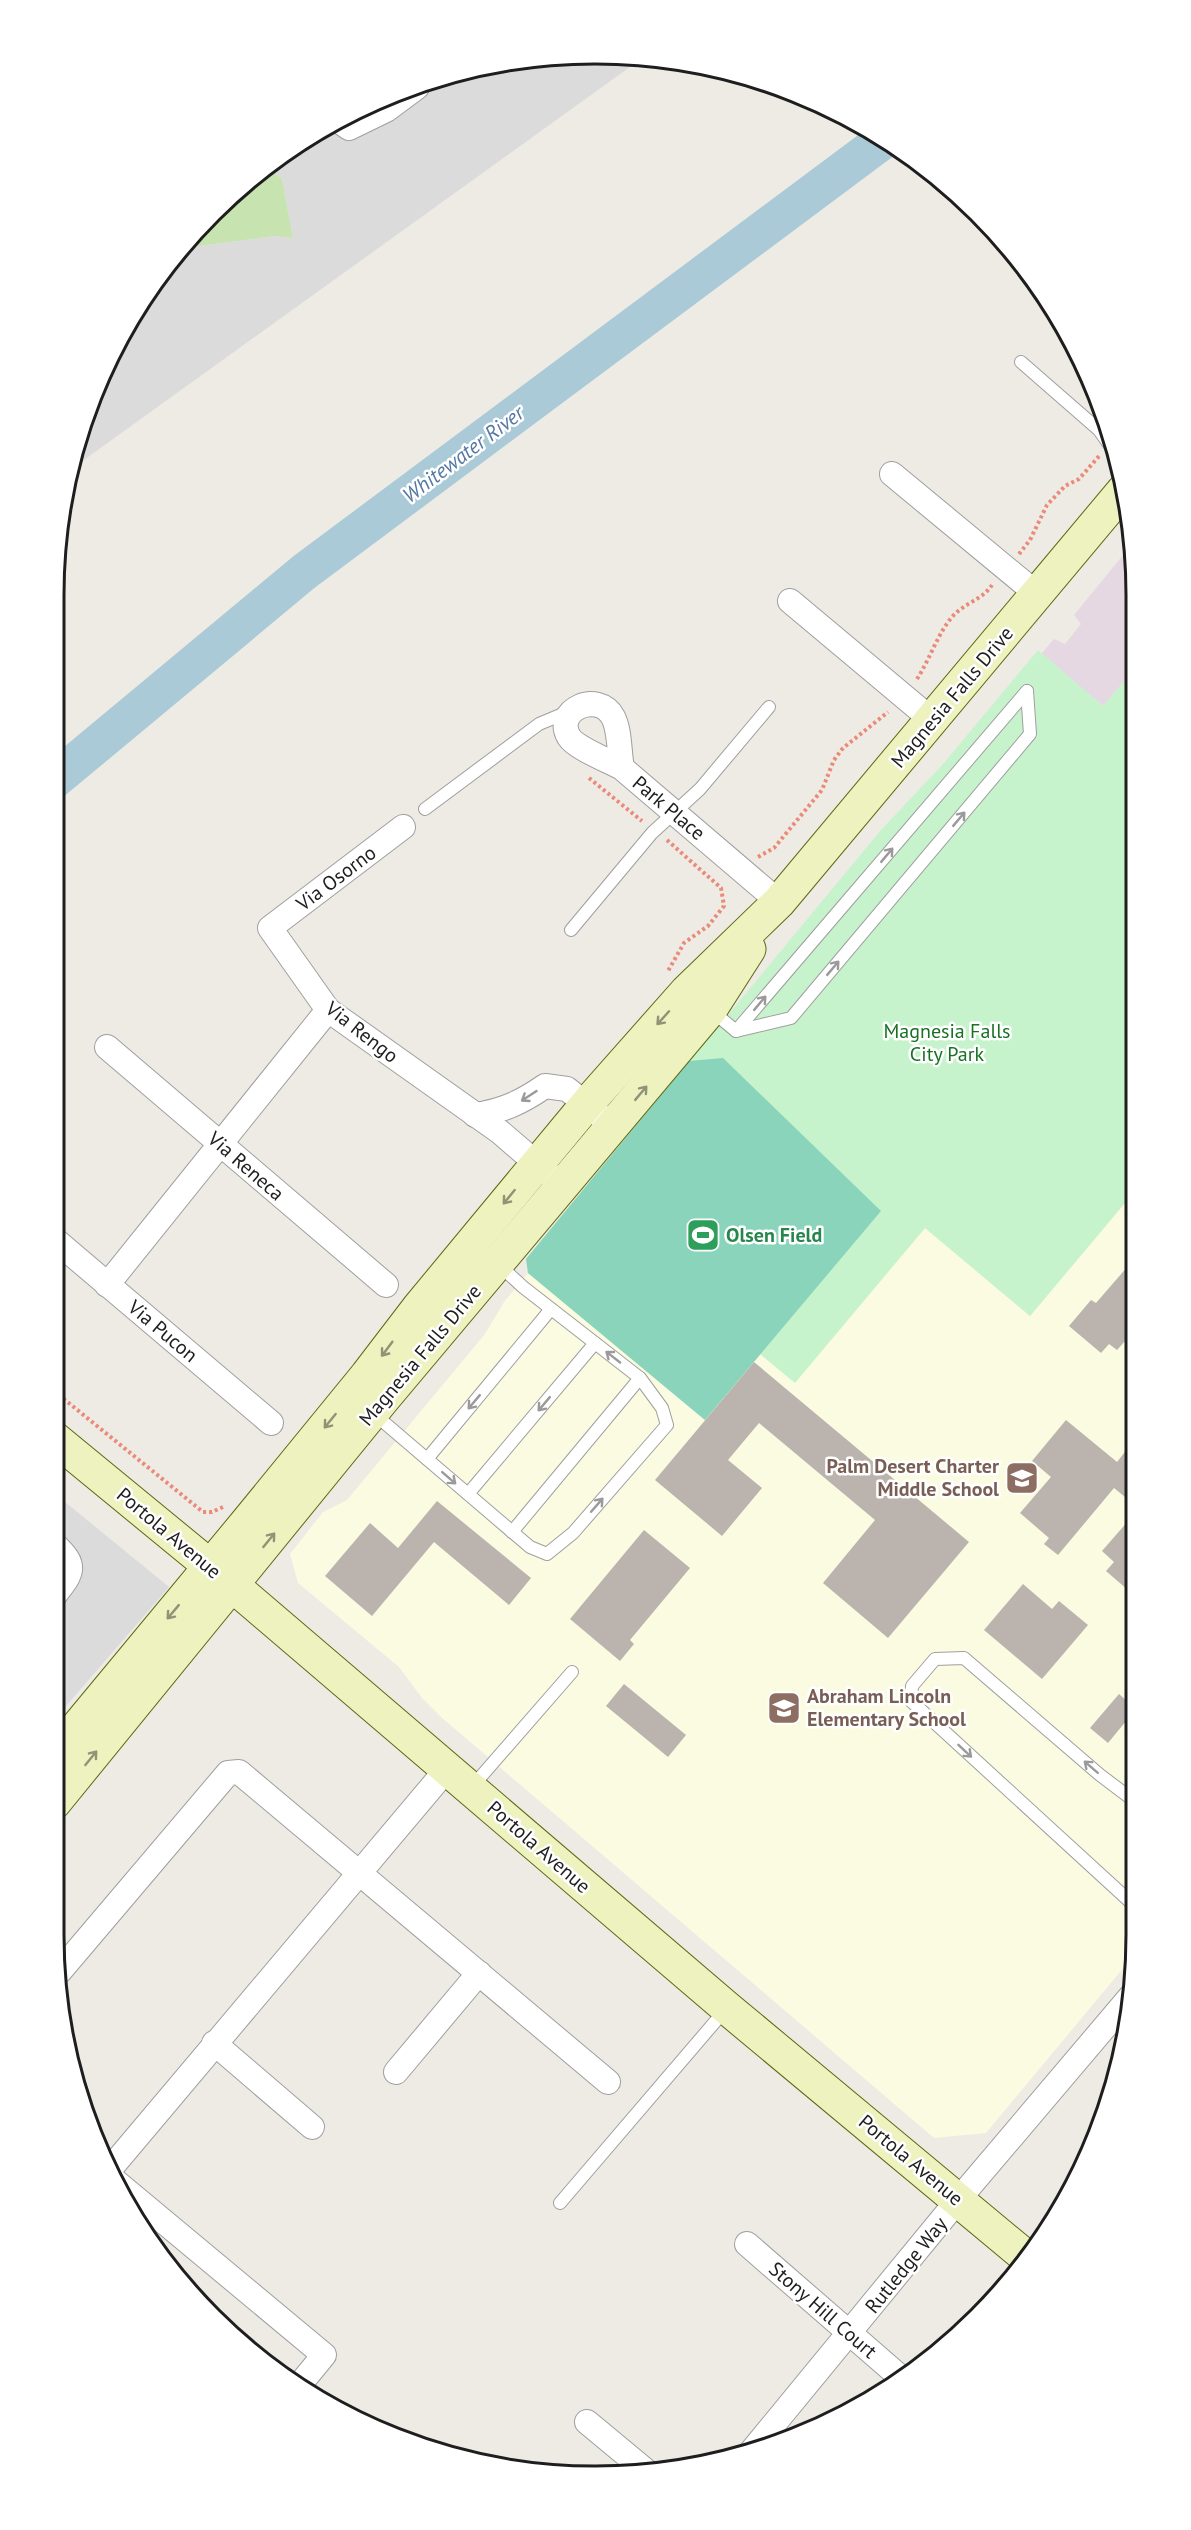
<svg xmlns="http://www.w3.org/2000/svg" width="1191" height="2530" font-family="'PT Sans',sans-serif">
  <rect width="100%" height="100%" fill="#eeebe5"/>
  <!-- residential -->
  <g fill="#dcdbdb">
    <path d="M595 54 641 59 70 470 95 389 145 295 184 248 275 236 293 238 282 179 267 168 294 145 388 95 490 64Z"/>
    <path d="M54 1493 169 1587 54 1720Z"/>
  </g>
  <!-- industrial -->
  <path fill="#e6d8e3" d="M1132 544 1133 671 1103 706 1041 654 1054 639 1065 644 1081 624 1074 615Z"/>
  <!-- education -->
  <path fill="#fafbe0" d="M1135 1191 1137 1935 1135 1954 986 2133 934 2138 441 1717 422 1698 399 1667 298 1583 290 1554 323 1512 347 1500 485 1334 504 1302 528 1273 705 1420 760 1353 795 1382 925 1228 1030 1316Z"/>
  <!-- grass -->
  <path fill="#c6e3b0" d="M267 168 282 179 293 238 275 236 184 248 212 213Z"/>
  <!-- park -->
  <path fill="#c6f3cc" d="M1038 650 1103 706 1133 671 1135 1191 1030 1316 925 1228 795 1383 760 1354 705 1420 528 1273 526 1259 881 830 944 763Z"/>
  <!-- pitch -->
  <path fill="#8bd4bc" d="M723 1058 881 1211 705 1420 528 1273 526 1259 689 1061Z"/>
  <g fill="none" stroke-linecap="round" stroke-linejoin="round">
    <!-- river -->
    <path stroke="#aacad7" stroke-width="38" d="M54 780 304 572 882 141"/>
  </g>
  <!-- building -->
  <g fill="#bbb4ae">
    <path d="M1135 1258V1348L1126 1340 1117 1350 1109 1344 1101 1353 1069 1326 1091 1300 1096 1303Z"/>
    <path d="M754 1362 969 1542 888 1638 823 1583 875 1520 759 1423 728 1460 762 1488 722 1536 655 1480Z"/>
    <path d="M1066 1420 1117 1462 1135 1439 1136 1506 1114 1488 1058 1555 1044 1544 1049 1538 1020 1513 1051 1477 1032 1461Z"/>
    <path d="M437 1501 531 1578 509 1605 434 1542 372 1616 325 1576 370 1523 398 1548Z"/>
    <path d="M1136 1512V1597L1106 1571 1114 1562 1102 1551Z"/>
    <path d="M644 1530 690 1568 630 1640 634 1644 620 1661 570 1619Z"/>
    <path d="M1023 1584 1052 1609 1059 1601 1088 1625 1042 1679 984 1630Z"/>
    <path d="M624 1684 686 1735 668 1757 606 1706Z"/>
    <path d="M1119 1694 1136 1709 1108 1743 1090 1728Z"/>
  </g>
  <g fill="none" stroke-linecap="round" stroke-linejoin="round">
    <!-- lane casing -->
    <g stroke="#9f9f9f" stroke-width="14">
      <g id="lane">
        <path d="M1021 362 1099 430 1111 447"/>
        <path d="M425 809 539 724 570 711"/>
        <path d="M571 930 652 833 700 789 769 707"/>
        <path d="M712 1011 736 1031 1027 691"/>
        <path d="M736 1031 791 1018 1030 734 1027 691"/>
        <path d="M373 1413 530 1547 547 1554 573 1533 667 1425 662 1408 640 1378 523 1287 498 1264"/>
        <path d="M427 1459 551 1309"/>
        <path d="M468 1494 595 1343"/>
        <path d="M512 1532 640 1378"/>
        <path d="M471 1788 572 1672"/>
        <path d="M1137 1803 1100 1775 964 1658 935 1659 912 1686 911 1701 1137 1908"/>
        <path d="M560 2203 726 2009"/>
      </g>
    </g>
    <!-- street casing -->
    <g stroke="#9f9f9f" stroke-width="26">
      <g id="street">
        <path d="M339 121 349 128 386 110 417 87"/>
        <path d="M892 474 1037 594"/>
        <path d="M790 601 932 720"/>
        <path d="M622 768C609 761 576 748 569 737 553 710 598 690 613 717 620 730 619 753 622 768L779 902"/>
        <path d="M403 827 270 928 328 1010 500 1132 549 1174"/>
        <path d="M107 1047 386 1285"/>
        <path d="M475 1115C503 1111 522 1102 545 1086L567 1089 613 1126"/>
        <path d="M54 1239 271 1423"/>
        <path d="M107 1285 328 1010"/>
        <path d="M54 1596C73 1572 78 1566 54 1544"/>
        <path d="M60 1971 228 1773 239 1772 608 2082"/>
        <path d="M214 2043 312 2127"/>
        <path d="M396 2072 479 1973"/>
        <path d="M110 2169 447 1769"/>
        <path d="M115 2181 324 2355 301 2383"/>
        <path d="M747 2244 899 2376"/>
        <path d="M587 2422 646 2471"/>
        <path d="M751 2452 958 2200 1131 1996"/>
      </g>
    </g>
    <!-- secondary casing -->
    <g stroke="#5b6911" stroke-width="35">
      <g id="secondary">
        <path d="M54 1438 211 1567 727 2008 1025 2256"/>
        <path d="M54 1755 247 1522 367 1375 419 1307 587 1104 687 991 779 902 1123 491"/>
        <path d="M54 1803 384 1398 710 1010 749 949"/>
      </g>
    </g>
    <!-- path -->
    <g stroke="#ea8b79" stroke-width="4" stroke-dasharray="3 3" stroke-linecap="butt">
      <path d="M1019 554 1030 540 1047 505 1065 486 1079 479 1100 455"/>
      <path d="M917 679C930 659 937 635 952 617 964 603 982 600 992 585"/>
      <path d="M589 778 642 821"/>
      <path d="M667 840 721 888 724 906 708 926 684 943 668 971"/>
      <path d="M758 857 774 848 822 790 834 760 843 748 888 712"/>
      <path d="M54 1391 203 1512H212L223 1507"/>
    </g>
    <!-- lane -->
    <use href="#lane" stroke="#fff" stroke-width="12"/>
    <!-- street -->
    <use href="#street" stroke="#fff" stroke-width="24"/>
    <!-- secondary -->
    <use href="#secondary" stroke="#edf2be" stroke-width="33"/>
  </g>
  <!-- one-way arrows -->
  <defs><path id="oneway-shaft" d="M-6 0H5M1.5-3L5.5 0L1.5 3" fill="none" stroke-width="1.6" stroke-linecap="round" stroke-linejoin="round" transform="scale(1.5)"/></defs>
  <g stroke="#9a9a9a">
    <use href="#oneway-shaft" transform="translate(959 819) rotate(-50)"/>
    <use href="#oneway-shaft" transform="translate(887 855) rotate(-50)"/>
    <use href="#oneway-shaft" transform="translate(833 968) rotate(-50)"/>
    <use href="#oneway-shaft" transform="translate(760 1003) rotate(-50)"/>
    <use href="#oneway-shaft" transform="translate(529 1096) rotate(147)"/>
    <use href="#oneway-shaft" transform="translate(613 1357) rotate(-142)"/>
    <use href="#oneway-shaft" transform="translate(474 1402) rotate(130)"/>
    <use href="#oneway-shaft" transform="translate(544 1404) rotate(130)"/>
    <use href="#oneway-shaft" transform="translate(449 1478) rotate(41)"/>
    <use href="#oneway-shaft" transform="translate(597 1505) rotate(-49)"/>
    <use href="#oneway-shaft" transform="translate(965 1751) rotate(43)"/>
    <use href="#oneway-shaft" transform="translate(1091 1767) rotate(-139)"/>
  </g>
  <g stroke="#909376">
    <use href="#oneway-shaft" transform="translate(663 1018) rotate(132)"/>
    <use href="#oneway-shaft" transform="translate(641 1093) rotate(-50)"/>
    <use href="#oneway-shaft" transform="translate(509 1197) rotate(129)"/>
    <use href="#oneway-shaft" transform="translate(387 1349) rotate(127)"/>
    <use href="#oneway-shaft" transform="translate(330 1421) rotate(129)"/>
    <use href="#oneway-shaft" transform="translate(269 1540) rotate(-51)"/>
    <use href="#oneway-shaft" transform="translate(173 1612) rotate(130)"/>
    <use href="#oneway-shaft" transform="translate(91 1758) rotate(-51)"/>
  </g>
  <!-- icons -->
  <defs>
    <g id="stadium-square" transform="scale(1.725)"><rect x="-9" y="-9" width="18" height="18" rx="4" fill="#2e9e5b" stroke="#fff"/><path d="M0-5a6.5 5 0 1 0 0 10a6.5 5 0 1 0 0-10ZM-3.5-1.8h7v3.6h-7Z" fill="#fff"/></g>
    <g id="school-square" transform="scale(1.725)"><rect x="-9" y="-9" width="18" height="18" rx="4" fill="#8d6e63" stroke="#fff"/><path d="M0-5L7-2L0 1L-7-2ZM-4 1L0 2.5L4 1V4Q0 6-4 4Z" fill="#fff"/></g>
  </defs>
  <g fill-rule="evenodd">
    <use href="#stadium-square" x="703" y="1235"/>
    <use href="#school-square" x="1022" y="1478"/>
    <use href="#school-square" x="784" y="1708"/>
  </g>
  <g text-anchor="middle" dominant-baseline="central" stroke-width="5" stroke-linejoin="round" paint-order="stroke">
    <!-- street labels -->
    <g font-size="20" fill="#1e1e1e" stroke="#fff">
      <text transform="translate(952 697) rotate(-50)">Magnesia Falls Drive</text>
      <text transform="translate(669 808) rotate(40)">Park Place</text>
      <text transform="translate(336 878) rotate(-37)">Via Osorno</text>
      <text transform="translate(362 1032) rotate(38)">Via Rengo</text>
      <text transform="translate(246 1166) rotate(41)">Via Reneca</text>
      <text transform="translate(163 1331) rotate(40)">Via Pucon</text>
      <text transform="translate(420 1355) rotate(-50)">Magnesia Falls Drive</text>
      <text transform="translate(169 1533) rotate(40)">Portola Avenue</text>
      <text transform="translate(539 1847) rotate(41)">Portola Avenue</text>
      <text transform="translate(911 2160) rotate(40)">Portola Avenue</text>
      <text transform="translate(906 2265) rotate(-51)">Rutledge Way</text>
      <text transform="translate(823 2310) rotate(41)">Stony Hill Court</text>
    </g>
    <!-- park labels -->
    <g font-size="20" fill="#177024" stroke="#fff">
      <text x="947" y="1031">Magnesia Falls<tspan x="947" dy="23">City Park</tspan></text>
    </g>
    <!-- leisure labels -->
    <g font-size="20" font-weight="bold" fill="#27864d" stroke="#fff" text-anchor="start">
      <text x="726" y="1235">Olsen Field</text>
    </g>
    <!-- education labels -->
    <g font-size="20" font-weight="bold" fill="#785e54" stroke="#fff" text-anchor="end">
      <text x="999" y="1466">Palm Desert Charter<tspan x="999" dy="23">Middle School</tspan></text>
      <text x="807" y="1696" text-anchor="start">Abraham Lincoln<tspan x="807" dy="23">Elementary School</tspan></text>
    </g>
    <!-- water labels -->
    <g font-size="21" font-style="italic" fill="#5578a3" stroke="#fff">
      <text transform="translate(463 454) rotate(-37)">Whitewater River</text>
    </g>
  </g>
  <!-- crop -->
  <path d="M0 0H1191V2530H0ZM595 64H595A531 531 0 0 1 1126 595V1935A531 531 0 0 1 595 2466H595A531 531 0 0 1 64 1935V595A531 531 0 0 1 595 64Z" fill="#fff" fill-rule="evenodd"/>
  <path fill="none" stroke="#1e1e1e" stroke-width="3" d="M595 64H595A531 531 0 0 1 1126 595V1935A531 531 0 0 1 595 2466H595A531 531 0 0 1 64 1935V595A531 531 0 0 1 595 64Z"/>
</svg>
